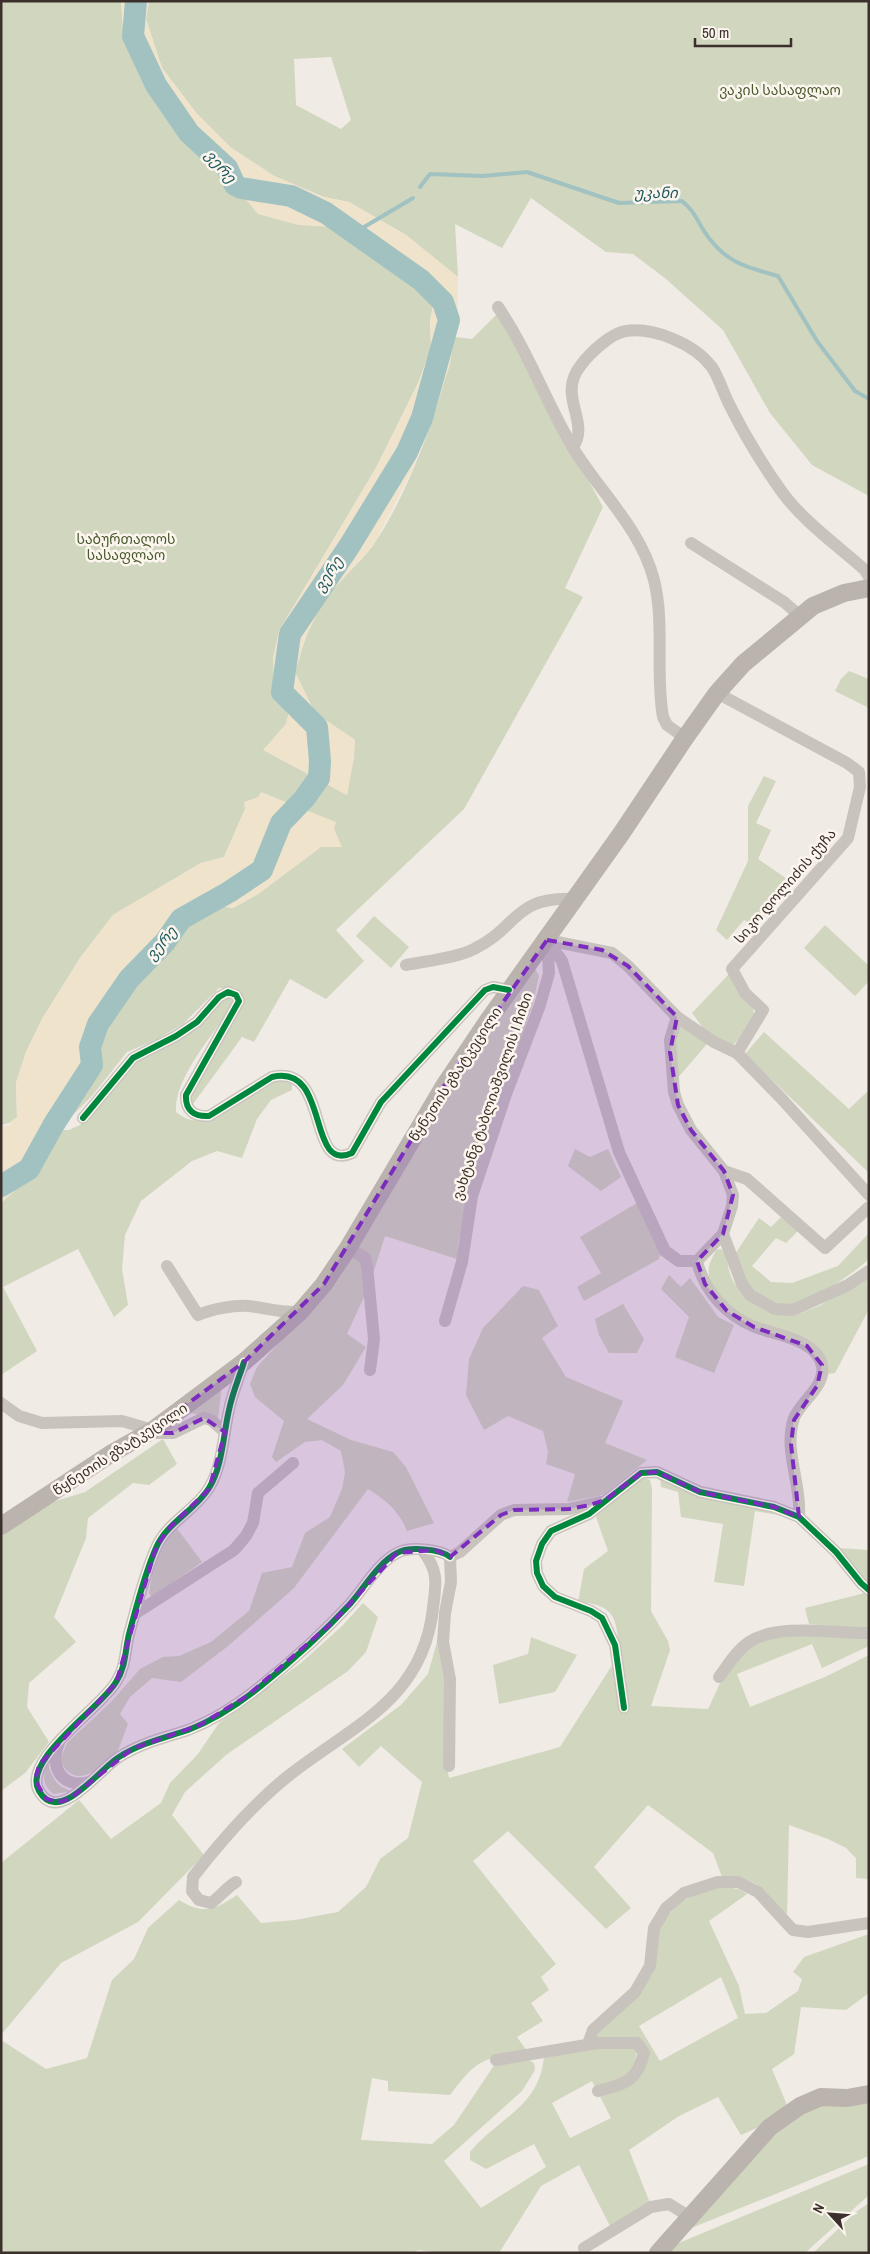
<svg xmlns="http://www.w3.org/2000/svg" width="870" height="2254" font-family="'Archivo Narrow','Noto Sans Georgian',sans-serif">
  <rect width="100%" height="100%" fill="#f0ebe5"/>
  <!-- green -->
  <g fill="#d1d6bf" fill-rule="evenodd">
    <path d="M1 1H121L123 28 159 95 185 132 223 171 258 214 346 228 420 283 434 301 430 321 431 348 419 381 377 466 279 631 289 712 286 724 264 750 347 795 355 740 315 713 295 673C302 648 309 624 323 602 336 580 359 566 373 545 408 496 445 396 454 337L472 339 497 314 603 507 565 588 583 597 464 809 336 930 364 961 326 999 290 979 254 1042 242 1037 193 1104 188 1101 239 994 236 988H219L183 1024 156 1040 127 1052 92 1096 69 1119H63L98 1065 99 1035 115 1004 129 988 172 950 186 922 213 905 233 908 258 894 321 847 258 797 245 809 224 857 201 863 113 915 80 958 42 1019 26 1052 16 1083 17 1117 9 1123 1 1125Z"/>
    <path d="M149 1H869V496L812 465 770 413 723 330 666 279 633 254 606 252 531 198 502 248 455 224 458 277 406 235 349 202 324 197 274 176 230 147 197 114 162 68 146 19ZM331 57 351 120 341 129 296 105 294 59Z"/>
    <path d="M849 671 869 679V708L835 691 841 679Z"/>
    <path d="M764 776 776 781 756 823 771 830 758 859 793 883 755 927 744 920 727 940 716 930 748 861V806Z"/>
    <path d="M374 916 409 947 391 968 356 936Z"/>
    <path d="M825 925 869 966V981L855 996 804 948Z"/>
    <path d="M534 967 539 976 533 1003 472 1186 458 1243 457 1259 385 1236 369 1286 347 1334 366 1347 343 1385 307 1419 351 1440 393 1452 406 1467 434 1523 407 1531C399 1511 387 1501 368 1489L294 1588 228 1646 181 1682 152 1678 130 1697 120 1714 128 1724C124 1733 121 1745 116 1754 114 1758 108 1761 104 1764 88 1778 70 1783 60 1760L67 1743 111 1702 140 1669 163 1657 179 1656 211 1642 249 1611 262 1573 292 1567 305 1533 330 1517 342 1489 345 1472 341 1451 322 1440 305 1442 276 1462 272 1457 284 1421 255 1397 250 1384 257 1367 324 1293 458 1076Z"/>
    <path d="M730 973 752 1005 755 1018 750 1027 732 1046 713 1041 692 1013Z"/>
    <path d="M224 996 232 1000 230 1008C212 1037 174 1078 176 1112 186 1120 194 1122 206 1119L276 1079 292 1084V1090L271 1100 257 1119 242 1158 217 1151 192 1161 141 1201 125 1235 122 1269 128 1305 114 1317 78 1249 3 1287 37 1351 1 1375V1203L33 1174 58 1130H69L80 1125 136 1060Z"/>
    <path d="M687 1018 707 1044 675 1081 674 1035Z"/>
    <path d="M764 1032 849 1109 869 1090V1173L745 1054Z"/>
    <path d="M575 1149 590 1157 608 1149 621 1177 601 1191 568 1166Z"/>
    <path d="M637 1203 661 1252 659 1259 584 1301 577 1287 601 1273 580 1237Z"/>
    <path d="M785 1213 800 1229 786 1243 776 1238 752 1266 771 1282 792 1283 838 1266 869 1233V1259C851 1275 809 1305 785 1305 774 1305 761 1299 753 1292 745 1284 740 1265 735 1254L759 1218 771 1227Z"/>
    <path d="M721 1249 727 1254C728 1299 758 1300 794 1316L821 1305 869 1272V1309L835 1373 827 1374C826 1330 787 1336 757 1323 737 1314 714 1298 709 1276 707 1267 712 1258 716 1250Z"/>
    <path d="M669 1275 681 1287 690 1278 718 1317 734 1325 714 1373 675 1357 689 1317 661 1289Z"/>
    <path d="M523 1286 539 1290 558 1326 542 1338 566 1377 623 1401 605 1443 647 1460 603 1495 567 1502 575 1474 546 1464 548 1451 543 1431 508 1416 484 1430 466 1395 469 1359 483 1328Z"/>
    <path d="M623 1304 644 1339 637 1353H609L599 1335 595 1319Z"/>
    <path d="M222 1385 217 1427C205 1418 197 1411 181 1414Z"/>
    <path d="M163 1439 177 1464 149 1485 133 1483 88 1518 86 1538 54 1617 76 1642 29 1683 27 1707 49 1742 25 1773 1 1791V1532L46 1504 85 1492Z"/>
    <path d="M643 1478 650 1480 652 1489 651 1611 668 1641 670 1650 651 1706 708 1709C718 1689 728 1660 748 1648 782 1627 831 1635 869 1635V1646L822 1668 812 1644 737 1674 750 1707 825 1677 869 1655V1879L856 1878V1858L846 1848 828 1839 789 1825 787 1916C763 1890 760 1877 722 1877L713 1853 648 1805 594 1867 631 1908 606 1929 508 1831 473 1861 556 1964 541 1977 549 1990 531 2003 543 2021 517 2037 527 2051C482 2059 478 2058 450 2095L388 2091V2081L372 2078 361 2140 432 2144 454 2125 495 2064 527 2059 534 2063 535 2070 522 2091 444 2161 481 2208 546 2167 534 2144 486 2169 470 2160V2152C499 2117 540 2107 544 2056 567 2051 617 2036 637 2050L636 2059 643 2068 650 2053C633 2032 617 2038 593 2038 614 2017 636 2001 652 1975 660 1962 653 1944 659 1930 671 1901 718 1874 747 1894L709 1921 739 1986 745 2014 766 2013 798 1991 802 1979 793 1972 804 1957 869 1934V1993L846 2010 801 2007 794 2054 772 2069 787 2105 761 2126 741 2135 718 2097 679 2116 629 2150 650 2203 611 2228 579 2165 541 2186 499 2253H442L418 2250 412 2253H1V2040L46 2069 87 2058 112 1980 134 1959 148 1928 179 1900C203 1915 215 1910 237 1895L261 1923 295 1920 338 1912 366 1887 380 1859 408 1838 422 1782 381 1746 359 1767 342 1749 401 1705 428 1674 437 1642 447 1695 446 1763 449 1778 560 1747 616 1659 620 1657C616 1621 619 1605 578 1602L584 1569 608 1551 596 1517 602 1507ZM721 1977 738 2018 660 2061 639 2026ZM592 2081 611 2118 570 2138 552 2103Z"/>
    <path d="M660 1478 784 1516 755 1511 744 1586 714 1582 723 1524 681 1517 678 1492 661 1487Z"/>
    <path d="M173 1523 202 1562 152 1597 149 1593 153 1570Z"/>
    <path d="M837 1548 869 1550V1584Z"/>
    <path d="M869 1592V1629L809 1624 805 1608Z"/>
    <path d="M363 1603 378 1617 366 1652 348 1671 226 1755 185 1792 172 1815 204 1855 138 1922 61 1963 1 2035V1863L79 1800 111 1839 161 1803 170 1783 198 1754 219 1723 301 1663 342 1626Z"/>
    <path d="M531 1637 577 1655 555 1692 499 1704 493 1665 528 1654Z"/>
    <path d="M48 1762C51 1777 56 1787 72 1791L54 1794C41 1785 43 1775 48 1762Z"/>
    <path d="M869 2101V2156L684 2231 762 2142 811 2105Z"/>
    <path d="M869 2164V2195L805 2253H666L674 2245Z"/>
    <path d="M869 2203V2253H813L857 2211Z"/>
  </g>
  <!-- sand -->
  <g fill="#efe3cc">
    <path d="M121 1H149L146 19 162 68 197 114 230 147 274 176 324 197 349 202 406 235 458 277V303L450 365 412 471 373 546 323 601 304 641 295 672 315 713 355 740 354 758 347 795 263 750 286 724 289 712 274 693 273 657 279 631 377 466 419 381 431 348 430 321 434 301 420 283 346 228 298 225 258 214 223 171 185 132 159 95 123 28Z"/>
    <path d="M261 792 336 822 334 829 342 847H321L258 894 233 908 213 905 186 922 172 950 129 988 115 1004 99 1035V1065L63 1119 33 1174 1 1203V1127L11 1125 9 1123 17 1117 16 1083 26 1052 42 1019 81 957 113 915 201 863 224 857 245 809 244 802 258 797Z"/>
  </g>
  <g fill="none" stroke-linecap="round" stroke-linejoin="round">
    <!-- stream -->
    <g stroke="#a1c2c1" stroke-width="4">
      <path d="M420 187 430 174 483 176 527 172 619 203 682 201C694 211 696 218 704 231 724 262 745 267 778 276L817 341 855 391 869 399"/>
      <path d="M354 233 413 198"/>
    </g>
    <!-- river -->
    <path stroke="#a1c2c1" stroke-width="22" d="M1 1186 29 1169 54 1124 92 1065 90 1047 98 1024 129 979 165 942 181 919 229 892 262 870 281 823 304 799 319 778 320 761 317 727 282 692 290 634 350 545 407 452 422 418 449 320 443 302 421 280 326 213 291 196 241 188 235 185 227 168 189 133 156 85 133 36 136 1"/>
    <!-- street -->
    <g stroke="#c9c3be" stroke-width="12">
      <path d="M498 307C528 351 546 402 573 448 600 492 641 529 654 580 665 624 655 672 663 717L667 725 685 738"/>
      <path d="M573 447C591 421 556 396 581 365 590 353 611 333 626 331 654 327 694 344 711 366 717 373 724 394 729 404 744 434 762 464 782 492 804 522 837 545 865 570L869 577"/>
      <path d="M691 543 784 602 800 616"/>
      <path d="M717 693 847 763 859 772 860 787 848 838 732 969 745 993 763 1010 737 1053"/>
      <path d="M547 940 612 953 628 966 677 1017 714 1042 737 1053 780 1097 869 1195"/>
      <path d="M547 940 562 961 619 1152 665 1251 679 1261H697L723 1234"/>
      <path d="M406 965C426 961 457 958 474 949 518 928 513 896 575 899"/>
      <path d="M677 1017 670 1040 674 1092 678 1105 691 1130 724 1171 733 1195 732 1206 723 1234 742 1284 750 1295 775 1309 793 1310 848 1285 869 1271"/>
      <path d="M83 1118 133 1058 176 1036 197 1022 219 997 228 992 236 995 239 1001 186 1095C185 1110 194 1117 209 1116L272 1077C331 1063 306 1174 352 1153L381 1102 485 990 493 987 509 990"/>
      <path d="M724 1171 747 1179 825 1248 869 1207"/>
      <path d="M348 1248 365 1258 367 1266 374 1339 370 1370"/>
      <path d="M697 1261C704 1291 727 1316 755 1327 775 1335 817 1339 822 1366 826 1386 801 1401 794 1418 783 1451 802 1484 799 1517"/>
      <path d="M167 1266 198 1315C212 1309 233 1305 249 1306 266 1308 281 1313 300 1312"/>
      <path d="M445 1321 462 1262 472 1196 506 1094 540 1005 549 973 547 940"/>
      <path d="M244 1362C239 1378 232 1394 229 1410 223 1435 223 1465 209 1488 195 1511 167 1522 156 1548 144 1575 137 1605 129 1634 125 1650 126 1667 116 1682 101 1708 21 1760 39 1791 59 1826 99 1769 119 1757 141 1743 164 1738 188 1730 214 1720 240 1703 261 1686 292 1661 323 1633 350 1604 364 1588 378 1563 397 1553 409 1546 440 1549 450 1557"/>
      <path d="M1 1403 19 1416 42 1423 122 1421 153 1430"/>
      <path d="M148 1433H173L204 1418 211 1420 225 1432"/>
      <path d="M450 1557 460 1552 501 1515 514 1510 569 1509 600 1502"/>
      <path d="M136 1613 234 1550 246 1536 253 1523 258 1493 293 1463"/>
      <path d="M719 1677C728 1665 736 1651 749 1642 780 1622 834 1634 869 1633"/>
      <path d="M624 1708 615 1645 602 1618 591 1611 555 1597 543 1586 537 1573 536 1561 542 1544 551 1531 589 1514 641 1473 657 1472 700 1492 774 1507 799 1517 836 1552 861 1583 869 1590"/>
      <path d="M59 1743C49 1767 62 1789 89 1782"/>
      <path d="M449 1766 450 1679 443 1642 445 1613 451 1582 450 1557"/>
      <path d="M236 1882C226 1888 221 1896 211 1903L199 1900 192 1891 193 1877C221 1841 252 1805 287 1777 351 1726 423 1701 433 1608 436 1584 439 1571 423 1551"/>
      <path d="M588 2044 593 2030 635 1992 650 1966 654 1928 666 1908 684 1893 718 1882H738L758 1892 793 1930 808 1932 869 1923"/>
      <path d="M496 2060 598 2043H637L644 2053C637 2082 624 2084 598 2091"/>
      <path d="M584 2248 651 2207 669 2204 690 2217"/>
    </g>
    <!-- secondary -->
    <g stroke="#bab3ae" stroke-width="18">
      <path d="M1 1526 112 1453 153 1430 244 1362 300 1312 324 1284 348 1248 444 1086 487 1022 621 834 685 738 717 693 743 664 813 606 844 593 869 588"/>
      <path d="M658 2253 770 2127 800 2106 821 2097 847 2098 869 2094"/>
    </g>
    <!-- cycleway casing -->
    <g stroke="#fbf5ee" stroke-width="9">
      <g id="cycleway">
        <path d="M83 1118 133 1058 176 1036 197 1022 219 997 228 992 236 995 239 1001 186 1095C185 1110 194 1117 209 1116L272 1077C331 1063 306 1174 352 1153L381 1102 485 990 493 987 509 990"/>
        <path d="M244 1362C239 1378 232 1394 229 1410 223 1435 223 1465 209 1488 195 1511 167 1522 156 1548 144 1575 137 1605 129 1634 125 1650 126 1667 116 1682 101 1708 21 1760 39 1791 59 1826 99 1769 119 1757 141 1743 164 1738 188 1730 214 1720 240 1703 261 1686 292 1661 323 1633 350 1604 364 1588 378 1563 397 1553 409 1546 440 1549 450 1557"/>
        <path d="M624 1708 615 1645 602 1618 591 1611 555 1597 543 1586 537 1573 536 1561 542 1544 551 1531 589 1514 641 1473 657 1472 700 1492 774 1507 799 1517 836 1552 861 1583 869 1590"/>
      </g>
    </g>
    <!-- cycleway -->
    <use href="#cycleway" stroke="#00873e" stroke-width="6"/>
  </g>
  <!-- marked area -->
  <path fill="#7b2cbf" fill-opacity="0.2" stroke="#7b2cbf" stroke-width="4" stroke-dasharray="10 6" stroke-linejoin="round" d="M547 940 602 950 628 966 677 1017 670 1052 678 1105 691 1130 724 1171 733 1195 723 1234 697 1261 705 1284 727 1311 754 1327 807 1346 822 1365 817 1386 794 1420 791 1444 799 1517 774 1507 700 1492 657 1472 641 1473 605 1500 590 1505 569 1509 514 1510 501 1515 450 1557 435 1550 397 1553 333 1622 247 1696 200 1725 132 1749 70 1799 59 1802 46 1799 35 1780 39 1765 116 1683 156 1547 170 1527 209 1489 225 1432 204 1418 173 1433H148L244 1362 324 1284 444 1086Z"/>
  <g text-anchor="middle" dominant-baseline="central" stroke-width="5" stroke-linejoin="round" paint-order="stroke">
    <!-- park labels -->
    <g font-size="14" fill="#4a5a2e" stroke="#fbf5ee">
      <text x="780" y="90">ვაკის სასაფლაო</text>
      <text x="126" y="539">საბურთალოს<tspan x="126" dy="16">სასაფლაო</tspan></text>
    </g>
    <!-- street labels -->
    <g font-size="14" fill="#3b302b" stroke="#fbf5ee">
      <text transform="translate(785 886) rotate(-49)">სიკო დოლიძის ქუჩა</text>
      <text transform="translate(455 1074) rotate(-57)">წყნეთის გზატკეცილი</text>
      <text transform="translate(492 1096) rotate(-71)">ვახტანგ ტაბლიაშვილის I ჩიხი</text>
      <text transform="translate(120 1449) rotate(-33)">წყნეთის გზატკეცილი</text>
    </g>
    <!-- water labels -->
    <g font-size="15" font-style="italic" fill="#1f5a5e" stroke="#fbf5ee">
      <text transform="translate(221 166) rotate(49)">ვერე</text>
      <text x="656" y="192">უკანი</text>
      <text transform="translate(328 574) rotate(-57)">ვერე</text>
      <text transform="translate(161 943) rotate(-50)">ვერე</text>
    </g>
  </g>
  <!-- border -->
  <rect width="870" height="2254" fill="none" stroke="#3b302b" stroke-width="5"/>
  <!-- north arrow -->
  <g transform="translate(830 2214) rotate(296)" stroke="#fbf5ee" stroke-width="4" paint-order="stroke">
  <path d="M0-4L9 19L0 12L-9 19Z" fill="#3b302b"/>
  <text y="-8" font-size="14" font-weight="bold" text-anchor="middle" fill="#3b302b">N</text>
  </g>
  <!-- scale -->
  <path d="M695 38v8h96v-8" fill="none" stroke="#3b302b" stroke-width="2.5"/>
  <text x="702" y="38" font-size="15" fill="#3b302b" stroke="#fbf5ee" stroke-width="4" paint-order="stroke">50 m</text>
</svg>
